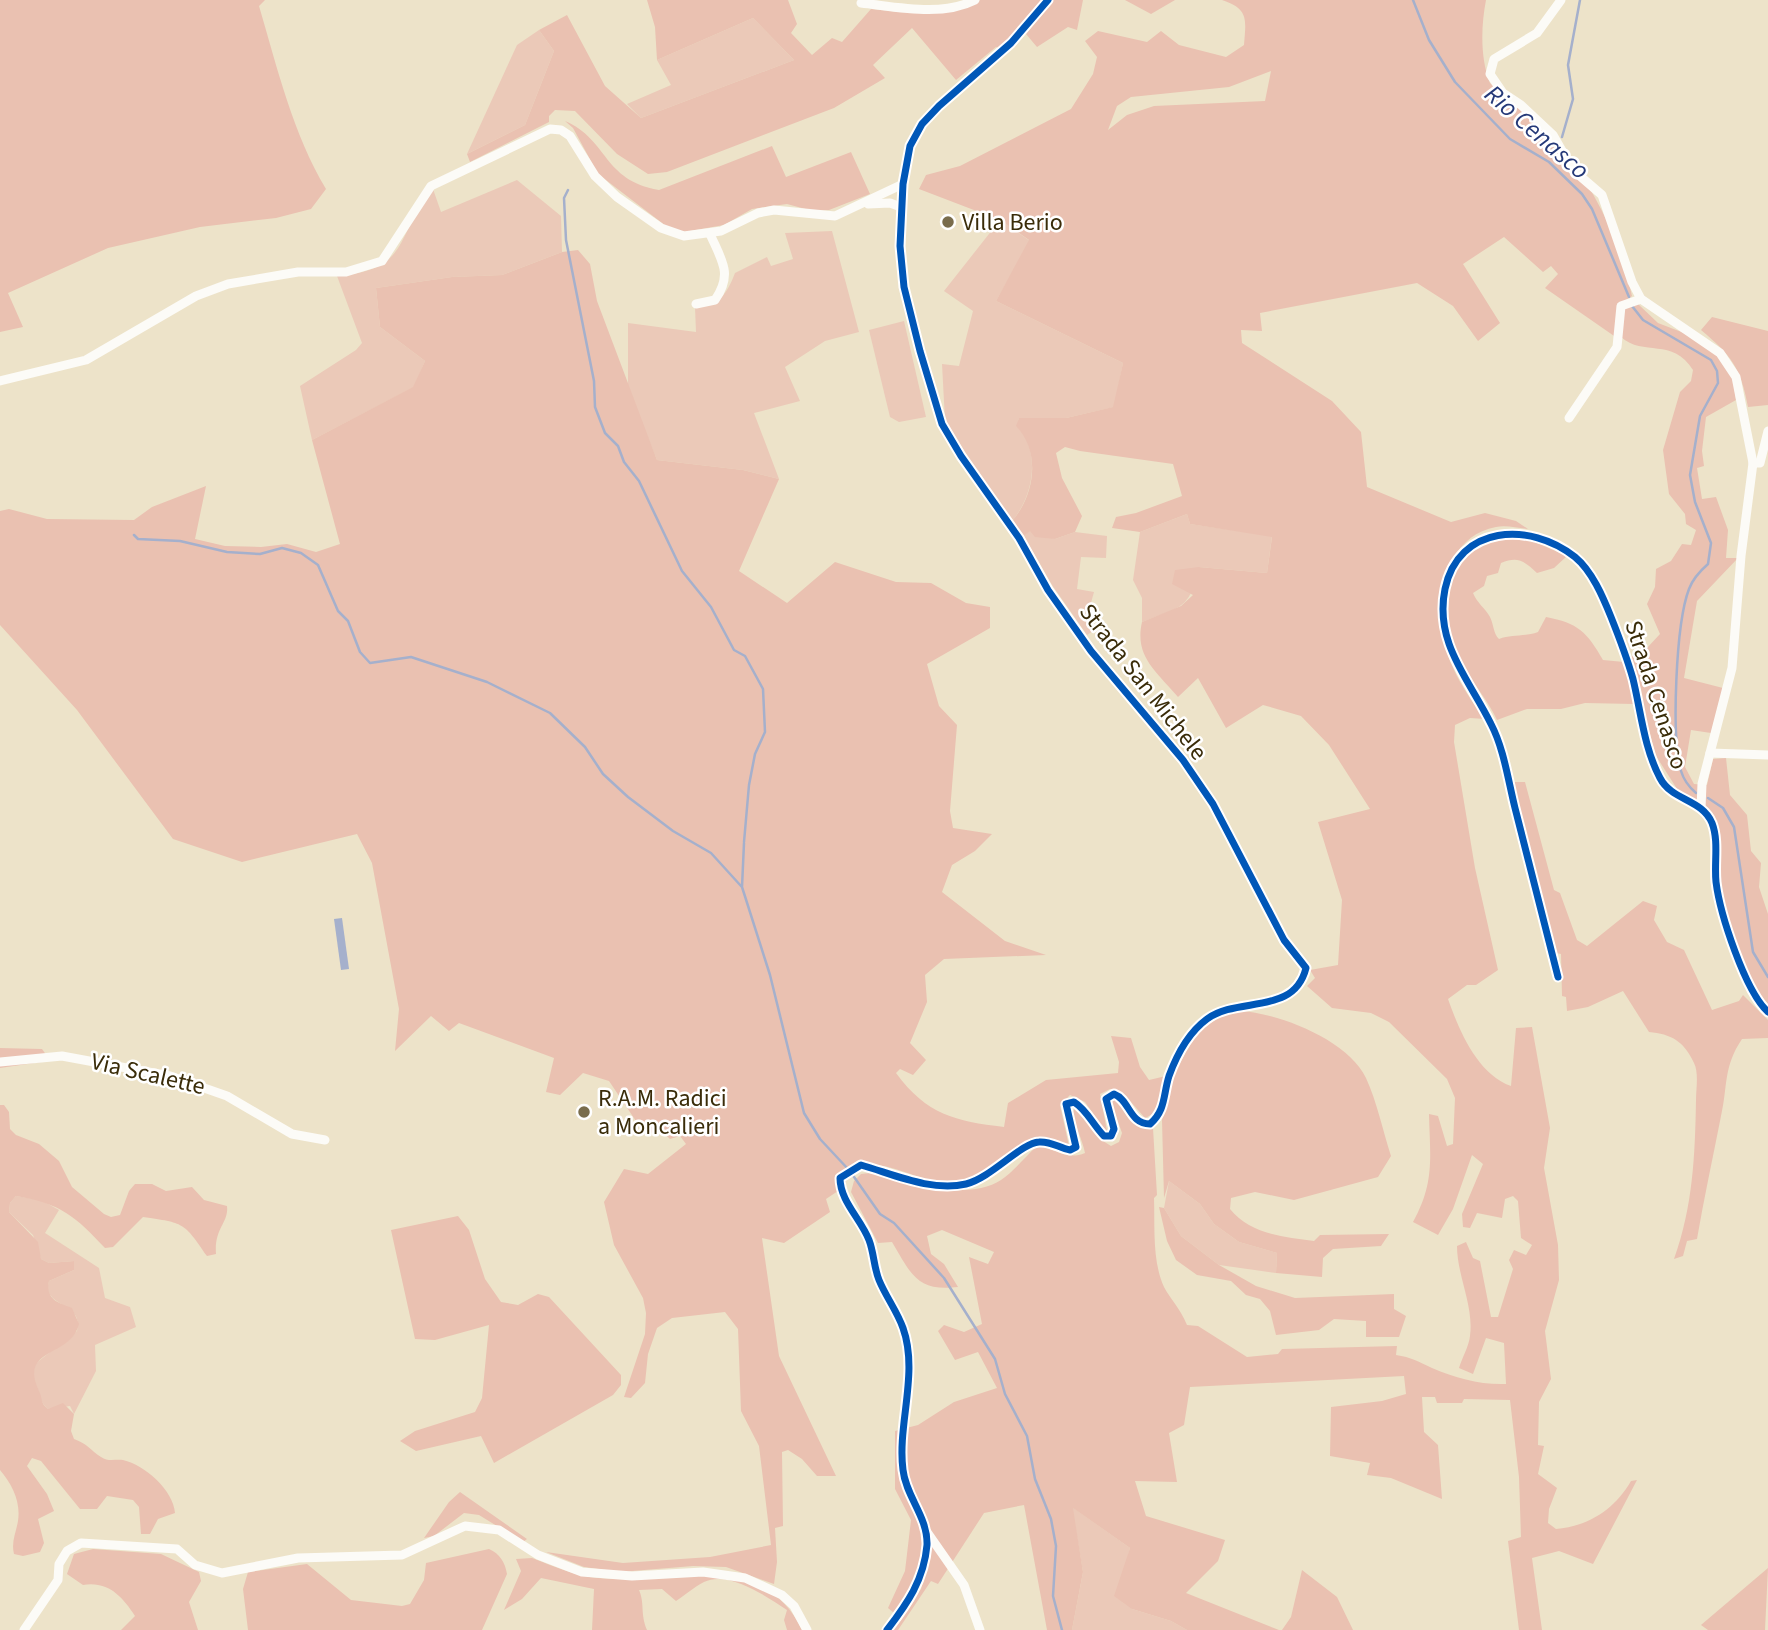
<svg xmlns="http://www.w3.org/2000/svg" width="1768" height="1630" font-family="'Source Sans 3',sans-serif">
  <rect width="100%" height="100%" fill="#ede3c9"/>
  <!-- green -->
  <g fill="#ebc9b8">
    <path d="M753 18 794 60 641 118 627 104 671 85 657 60Z"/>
    <path d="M539 30 554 51 525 125 467 154 517 45Z"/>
    <path d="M517 180 561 216 562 252 502 275 452 277 376 288 380 327 425 361 414 387 312 440 300 386 356 350 362 343 337 276C413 269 393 236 433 189L441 212Z"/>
    <path d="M1000 220 1030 241 996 301 1123 363 1114 407 1066 418H1019L1017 426C1041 452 1034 495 1012 521L984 483 945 420 942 364 959 366 973 311 944 291Z"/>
    <path d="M832 231 859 332 825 341 785 367 800 401 754 413 779 479 743 470 657 460 628 388V323L696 332 695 307C719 306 727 294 735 273L767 257 771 266 793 259 785 233Z"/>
    <path d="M904 321 926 417 899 422 890 417 869 330Z"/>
    <path d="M1187 514 1190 524 1272 536 1267 573 1199 567C1190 610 1180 607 1142 622V598L1133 580 1140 532Z"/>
    <path d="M1030 530 1055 539 1075 532 1107 536 1106 558 1081 557 1077 589 1094 592 1087 617 1093 631 1087 635 1052 585 1024 536Z"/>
    <path d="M1169 1181 1200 1204 1214 1224 1239 1242 1277 1253 1276 1273 1219 1265 1181 1236 1164 1208Z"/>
    <path d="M16 1196 41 1200 59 1210 45 1233 99 1268 105 1298 130 1307 136 1327 95 1345 96 1371 74 1414 70 1406 48 1409C39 1402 30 1376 35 1364L77 1331C83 1305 56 1309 47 1290L49 1281 74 1270V1261L49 1263 41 1259 33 1235 9 1212 10 1203Z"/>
    <path d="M1072 1507 1130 1548 1123 1575 1132 1609 1171 1621 1187 1630H1072L1083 1572Z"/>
  </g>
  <!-- forest -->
  <g fill="#eac1b1" fill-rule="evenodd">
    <path d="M0 0H265L259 6C277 67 293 134 326 189L311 209 276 218 200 227 108 248 8 293 23 327 0 332Z"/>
    <path d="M647 0H788L797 24 791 33 812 55 832 38 842 42 871 9 900 12 956 11 980 0H1045L1001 49 996 47 956 80 912 28 873 65 885 78 834 108 667 172 648 174 617 154 575 111 555 110 549 116V122L470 162 467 154 525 125 554 51 539 30 567 15 605 86 641 118 794 60 753 18 657 60 655 27Z"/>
    <path d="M1053 0H1083L1077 30 1068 27 1037 47 1026 34Z"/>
    <path d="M1125 0H1175L1151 14Z"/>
    <path d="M1222 0H1486C1481 26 1480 58 1490 83 1510 104 1534 118 1554 140 1594 185 1619 238 1632 296L1619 305 1617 338 1545 288 1558 274 1551 266 1543 272 1504 237 1463 264 1500 323 1478 341 1453 306 1417 283 1260 313 1262 331 1241 330 1242 343 1332 401 1361 432 1367 487 1451 522 1485 513 1516 521 1528 529C1518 528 1506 525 1496 527 1447 536 1434 596 1443 637 1448 666 1467 695 1485 719L1470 718 1455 725 1454 742 1475 868 1498 970 1476 985H1467L1448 999C1459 1030 1477 1074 1511 1086L1516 1028 1532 1027 1550 1128 1544 1168 1558 1245 1559 1280 1545 1331 1551 1379 1539 1402 1538 1445 1544 1446 1538 1474 1557 1488 1549 1509 1548 1523 1556 1529C1589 1526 1615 1509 1631 1481L1637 1480 1593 1564 1559 1551 1532 1558 1542 1630H1519L1508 1541 1521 1537 1519 1477 1510 1400 1464 1399 1462 1403H1437L1435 1397H1422L1424 1432 1438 1445 1442 1499 1391 1478 1367 1475 1370 1463 1330 1456 1331 1407 1382 1401 1406 1394 1404 1376 1190 1387 1184 1425 1169 1433 1177 1482 1135 1481 1146 1516 1225 1540 1218 1561 1186 1593 1279 1630H1187L1171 1621 1132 1609 1114 1596 1130 1548 1073 1508 1083 1572 1072 1630H1047L1024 1505 984 1513 938 1584 931 1581 898 1630H892L921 1589 924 1579 914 1575 912 1587 894 1613 888 1608 905 1571 911 1520 895 1489V1431L918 1425 954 1402 997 1388 978 1352 955 1360 938 1331 944 1325 964 1332 982 1324 969 1257 988 1264 994 1252 942 1230 927 1236 931 1254 944 1264 958 1287C917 1292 911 1274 892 1242L878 1243 851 1192 854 1181 861 1174C877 1171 888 1178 903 1183 929 1190 978 1196 1001 1180 1014 1171 1025 1157 1037 1146 1056 1148 1066 1161 1085 1153 1082 1138 1075 1127 1073 1112L1075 1108 1103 1141 1111 1146 1119 1142 1122 1133 1111 1102 1115 1099C1130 1110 1131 1128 1153 1128L1157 1195 1154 1198C1155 1226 1152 1261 1164 1287 1171 1300 1180 1308 1187 1325L1198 1326 1247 1357 1278 1354 1282 1349 1397 1346 1396 1355C1411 1357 1419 1362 1432 1368 1456 1378 1480 1385 1506 1384L1504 1343 1486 1338 1473 1374 1459 1368C1462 1358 1469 1346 1470 1336 1474 1305 1457 1276 1457 1246L1466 1242 1473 1258 1480 1261 1491 1317H1498L1513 1269 1509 1260 1514 1250 1526 1255 1532 1245 1521 1238 1518 1201 1513 1196 1505 1199 1502 1218 1477 1213 1470 1228 1463 1227 1462 1214 1483 1164 1472 1155 1453 1209 1438 1235 1413 1222C1435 1182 1430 1158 1429 1114L1438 1116 1447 1146 1453 1144 1455 1098 1447 1079 1389 1022 1371 1013 1332 1008 1307 986 1315 978 1310 970 1338 965 1342 900 1318 822 1370 809 1329 745 1301 716 1263 705 1226 728 1198 678 1178 697C1157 672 1134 657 1142 622L1181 606 1193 595 1172 584 1175 570 1199 567 1267 573 1272 537 1190 524 1187 514 1140 532 1112 528 1116 517 1136 513 1182 496 1173 464 1080 451 1065 447 1056 453 1062 478 1082 516 1075 532 1055 539 1035 537 1030 531 1024 536 1012 521C1035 495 1041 452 1016 426L1019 418H1066L1113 407 1123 363 996 301 1029 240 1000 220 919 189 926 175 960 166 1071 109 1093 74 1097 57 1085 41 1098 31 1147 42 1161 31 1179 45 1226 57 1244 45C1246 19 1249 9 1222 0ZM1271 71 1265 101 1154 106 1127 115 1108 130 1117 106 1131 97 1229 87Z"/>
    <path d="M565 121C609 140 602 180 659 190L772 146 786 177 851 152 870 194 829 210 813 211 787 204 752 209 724 225 684 232 666 226 598 174 573 128Z"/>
    <path d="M578 250 590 264 597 301 657 460 743 470 779 479 739 571 787 603 835 562 896 582 931 583 966 603 990 607V628L927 664 939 706 957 725 950 811 953 828 992 834 975 851 952 865 942 892 1005 941 1046 955 944 959 925 975 927 1002 910 1043 926 1060 913 1075 900 1069 896 1073C927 1115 955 1121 1004 1127L1008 1103 1046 1080 1118 1073 1119 1062 1111 1036 1131 1038 1140 1067 1149 1080 1166 1076C1162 1094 1163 1111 1145 1118L1123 1093 1110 1089 1100 1094 1107 1131H1105L1085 1102 1070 1095 1060 1105 1069 1146 1036 1137C1006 1150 986 1179 951 1182 924 1184 896 1164 871 1165 864 1166 854 1172 847 1176L844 1192 838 1191 826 1199 830 1212 784 1243 762 1238 779 1356 836 1476H817L802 1459 788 1450 782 1452 783 1526 775 1528 777 1562 774 1584 726 1567 693 1566 620 1572 584 1567 546 1552 623 1563 710 1557 771 1545 759 1446 741 1411 738 1329 725 1312 672 1318 657 1328 648 1354 645 1383 631 1398 624 1397 645 1334 646 1313 643 1298 614 1245 604 1202 624 1169 648 1174 686 1144 680 1136 670 1139 663 1132 644 1133 609 1081 583 1073 560 1095 546 1092 554 1058 459 1023 449 1031 431 1016 395 1051 399 1009 372 863 357 834 242 862 173 839 77 710 0 625V511L9 509 47 519 134 520 152 507 206 486 195 539 225 546 261 547 287 544 316 552 340 544 312 440 413 387 425 361 380 327 376 288 452 277 502 275 562 252Z"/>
    <path d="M1638 304 1658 323 1684 333 1717 354 1733 379 1736 400 1706 417 1702 451 1704 466 1697 468 1702 499 1716 497 1728 530 1726 558H1738L1697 601 1684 678 1723 688 1711 733 1691 730 1685 767 1694 784 1707 785 1713 759 1726 758 1730 795 1747 815 1751 851 1761 863 1759 887 1768 914V1007L1750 983 1721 898 1716 822 1679 792 1656 756 1629 658 1647 648 1660 634 1647 604 1655 587 1656 569 1671 561 1682 544 1691 545 1696 530 1686 524 1685 514 1669 494 1663 450 1680 392 1691 381 1693 370C1673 337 1643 357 1621 337L1623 308Z"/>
    <path d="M1712 317 1768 331V405L1748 407C1741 368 1731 355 1701 330Z"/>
    <path d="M1503 537 1528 539 1567 556 1554 568 1537 573C1524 561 1518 556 1501 563L1498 573 1487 576 1484 586 1473 593C1477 603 1485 608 1490 617 1494 625 1493 633 1499 639 1512 634 1524 637 1538 632L1546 617C1578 623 1587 632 1603 660L1624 662 1634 704 1585 703 1561 709H1527L1497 720C1488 701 1476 687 1465 669 1444 636 1436 583 1468 552 1476 545 1492 541 1503 537Z"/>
    <path d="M1512 782H1525L1554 890 1560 893 1577 940 1587 946 1643 901 1657 906 1654 920 1667 942 1684 950 1712 1010 1739 1001 1743 995 1768 1020V1038L1742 1039C1723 1067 1728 1086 1721 1116 1713 1157 1704 1198 1697 1239L1687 1241 1683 1256 1674 1259C1693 1206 1695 1155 1696 1100 1696 1089 1699 1073 1694 1063 1684 1041 1671 1034 1649 1032L1623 991 1588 1007 1567 1011 1566 997 1562 996 1561 954 1556 953Z"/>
    <path d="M1240 1011C1279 1013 1348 1040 1366 1078 1377 1102 1383 1131 1391 1156L1378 1177 1294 1200 1255 1192 1231 1198 1230 1209C1250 1234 1283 1237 1314 1241L1320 1235 1389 1234 1381 1246 1333 1249 1323 1258 1322 1277 1276 1273 1277 1253 1239 1242 1214 1224 1200 1204 1169 1181 1164 1198 1162 1120 1172 1079 1195 1034 1221 1016Z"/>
    <path d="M0 1048 42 1049 47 1056 41 1062 0 1068Z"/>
    <path d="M0 1105H4L9 1112 10 1129 16 1135 39 1144 59 1161 72 1187 104 1214 111 1217 120 1215 129 1191 135 1184H152L166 1191 192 1187 204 1200 227 1206C229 1223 214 1228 216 1254L207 1256C184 1222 184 1223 143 1217L113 1247 105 1248C76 1217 60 1203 16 1196L10 1203 9 1212 38 1242 41 1259 49 1263 74 1261V1270L49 1281C45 1299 58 1303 72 1308L79 1324C71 1358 18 1347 39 1391 43 1399 40 1403 48 1409L63 1403 74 1414 71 1431 74 1439C88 1444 90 1450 101 1457 108 1462 115 1459 123 1460 145 1465 173 1490 175 1513L158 1519 150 1534H141L139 1507 133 1500 107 1496 97 1509H80L41 1461 32 1458 27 1466 47 1494 54 1511 38 1519 44 1543 40 1552 23 1556 14 1554C11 1542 16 1533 18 1521 21 1502 12 1484 0 1470Z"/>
    <path d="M1159 1207 1164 1208 1181 1236 1219 1265 1256 1286 1295 1298 1394 1294V1309L1406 1316 1399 1337H1366V1321L1334 1319 1319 1330 1276 1335 1270 1311 1260 1299 1246 1295 1231 1281 1197 1275 1176 1260 1167 1241Z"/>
    <path d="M458 1216 469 1230 485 1279 501 1302 518 1305 538 1294 549 1297 621 1375V1385L613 1395 494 1463 481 1436 416 1451 400 1441 415 1431 475 1412 482 1398 489 1325 435 1340 415 1339 391 1230Z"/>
    <path d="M460 1492 527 1539 523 1542 479 1515 464 1513 434 1536 424 1538 449 1502Z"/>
    <path d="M93 1549 161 1554 199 1572 201 1581 189 1602 198 1630H121L135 1616C122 1596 108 1581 83 1585L67 1574 74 1554Z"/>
    <path d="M489 1549C500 1554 505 1562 507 1574L482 1630H248L243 1589 248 1572 307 1564 351 1600 402 1606 410 1604 424 1580 426 1563Z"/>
    <path d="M532 1558C553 1566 575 1576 598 1578 669 1585 764 1549 802 1630H787L784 1620 787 1610C767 1597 729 1570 704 1582 694 1587 685 1595 676 1601L662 1589 639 1590C645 1604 640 1613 647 1630H592L594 1589 541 1578 522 1599 504 1610 521 1571 516 1559Z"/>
    <path d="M1768 1568 1765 1630H1708L1701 1625Z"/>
    <path d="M1302 1570 1337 1597 1353 1630H1282L1291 1617Z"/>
  </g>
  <!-- water -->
  <path fill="#a5b0cc" d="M342 918 349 969 341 970 334 919Z"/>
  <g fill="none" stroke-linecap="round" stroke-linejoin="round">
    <!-- stream -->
    <g stroke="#a5b0cc" stroke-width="2.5">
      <path d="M1413 0 1429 40 1455 82 1510 139 1549 162 1582 194 1592 209 1629 297"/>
      <path d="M1562 137 1573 99 1568 65 1580 0"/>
      <path d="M568 190 564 198 566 240 594 381 595 407 605 433 618 446 624 462 639 481 682 571 711 607 734 650 745 656 763 689 765 732 755 754 749 785 744 842"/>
      <path d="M1632 306 1643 320 1711 360 1717 371 1718 383 1700 416 1690 475 1695 502 1711 543 1708 564C1700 571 1693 578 1689 589 1676 623 1671 736 1681 771 1684 781 1689 787 1696 793"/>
      <path d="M134 535 138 539 180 541 227 552 260 554 282 548 301 553 318 565 338 611 348 621 360 652 370 663 411 657 487 682 550 713 585 747 603 774 628 797 673 831 711 853 741 886"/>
      <path d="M1708 798 1723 808 1734 827 1753 952 1768 977"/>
      <path d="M744 843 742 887 770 975 804 1113 820 1139 848 1169"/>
      <path d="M852 1174 880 1214 894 1223 944 1278 995 1359 1005 1394 1027 1436 1035 1479 1051 1519 1056 1546 1053 1596 1062 1630"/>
    </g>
    <!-- minor -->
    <g stroke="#fcfbf7" stroke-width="9">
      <path d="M1561 0 1537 33 1494 59 1490 74 1503 93 1521 105 1553 135 1573 170 1602 195 1632 282 1641 299 1720 353 1736 377 1753 463 1741 556 1732 668 1702 784 1701 808"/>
      <path d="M861 3C897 7 942 17 975 0"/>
      <path d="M868 204 890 203 901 207"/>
      <path d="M696 304 715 300C733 274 722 261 710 234"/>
      <path d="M0 381 86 360 196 296 228 284 298 272H346L382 261 431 186 550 129 561 130 570 136 595 176 617 197 661 228 684 236 721 231 758 213 774 210 835 216 903 184"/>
      <path d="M1569 418 1617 347 1621 306 1641 299"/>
      <path d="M1753 463H1760L1768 431"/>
      <path d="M1710 753 1768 755"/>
      <path d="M1558 977C1543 920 1529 864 1515 808 1508 780 1504 749 1491 724 1469 679 1434 643 1445 589 1458 525 1530 521 1575 557 1592 571 1603 597 1611 617 1619 637 1627 658 1633 679 1641 712 1644 748 1660 778 1672 801 1702 799 1712 823 1719 841 1714 863 1716 882 1720 914 1745 991 1768 1012"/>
      <path d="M0 1062 62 1056 170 1076 227 1096 292 1134 325 1140"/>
      <path d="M927 1532 964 1585 980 1630"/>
      <path d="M24 1630 58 1580 59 1564 67 1551 81 1543 177 1549 195 1565 222 1573 298 1558 402 1555 465 1526 499 1530 538 1555 582 1572 632 1576 703 1572 745 1578 782 1595 794 1606 807 1630"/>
      <path d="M887 1630C907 1604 924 1580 927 1545 928 1517 906 1497 903 1470 897 1425 919 1373 903 1328 897 1311 886 1297 879 1280 874 1268 874 1253 869 1240 861 1219 840 1201 840 1178L861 1165C893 1174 931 1192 966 1184 991 1178 1021 1143 1039 1142 1051 1141 1059 1148 1070 1150L1076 1147 1066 1104 1074 1102C1087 1110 1093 1125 1104 1136H1111L1114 1129 1106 1099 1114 1094C1130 1100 1129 1124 1150 1124 1166 1110 1163 1095 1169 1076 1177 1054 1188 1033 1207 1019 1238 996 1294 1016 1306 968L1284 940 1213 804 1183 760 1091 651 1048 590 1019 538 961 456 942 424 920 351 904 287 900 246 903 184 910 146 922 124 939 106 1011 43 1048 0"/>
    </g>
    <!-- cycleway casing -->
    <g stroke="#fff" stroke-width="11">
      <g id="cycleway">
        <path d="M1558 977C1543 920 1529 864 1515 808 1508 780 1504 749 1491 724 1469 679 1434 643 1445 589 1458 525 1530 521 1575 557 1592 571 1603 597 1611 617 1619 637 1627 658 1633 679 1641 712 1644 748 1660 778 1672 801 1702 799 1712 823 1719 841 1714 863 1716 882 1720 914 1745 991 1768 1012"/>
        <path d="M887 1630C907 1604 924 1580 927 1545 928 1517 906 1497 903 1470 897 1425 919 1373 903 1328 897 1311 886 1297 879 1280 874 1268 874 1253 869 1240 861 1219 840 1201 840 1178L861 1165C893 1174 931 1192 966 1184 991 1178 1021 1143 1039 1142 1051 1141 1059 1148 1070 1150L1076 1147 1066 1104 1074 1102C1087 1110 1093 1125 1104 1136H1111L1114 1129 1106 1099 1114 1094C1130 1100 1129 1124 1150 1124 1166 1110 1163 1095 1169 1076 1177 1054 1188 1033 1207 1019 1238 996 1294 1016 1306 968L1284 940 1213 804 1183 760 1091 651 1048 590 1019 538 961 456 942 424 920 351 904 287 900 246 903 184 910 146 922 124 939 106 1011 43 1048 0"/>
      </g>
    </g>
    <!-- cycleway -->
    <use href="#cycleway" stroke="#0057b8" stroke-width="7"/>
  </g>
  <!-- markers -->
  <g fill="#796c4c" stroke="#fff" stroke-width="2.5">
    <circle cx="948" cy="222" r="7"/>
    <circle cx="584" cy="1112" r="7"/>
  </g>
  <g text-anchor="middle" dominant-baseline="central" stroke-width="5" stroke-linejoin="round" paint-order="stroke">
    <!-- poi labels -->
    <g font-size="24" fill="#3a2c09" stroke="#fff" text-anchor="start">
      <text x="962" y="222">Villa Berio</text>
      <text x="598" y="1098">R.A.M. Radici<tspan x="598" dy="28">a Moncalieri</tspan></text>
    </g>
    <!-- street labels -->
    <g font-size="24" fill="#3a2c09" stroke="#fff">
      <text transform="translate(1143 682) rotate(52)">Strada San Michele</text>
      <text transform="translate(1656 695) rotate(72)">Strada Cenasco</text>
      <text transform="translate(148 1074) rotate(13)">Via Scalette</text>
    </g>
    <!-- water labels -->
    <g font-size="26" font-style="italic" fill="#253978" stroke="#fff">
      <text transform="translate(1537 132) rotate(41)">Rio Cenasco</text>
    </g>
  </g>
</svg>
